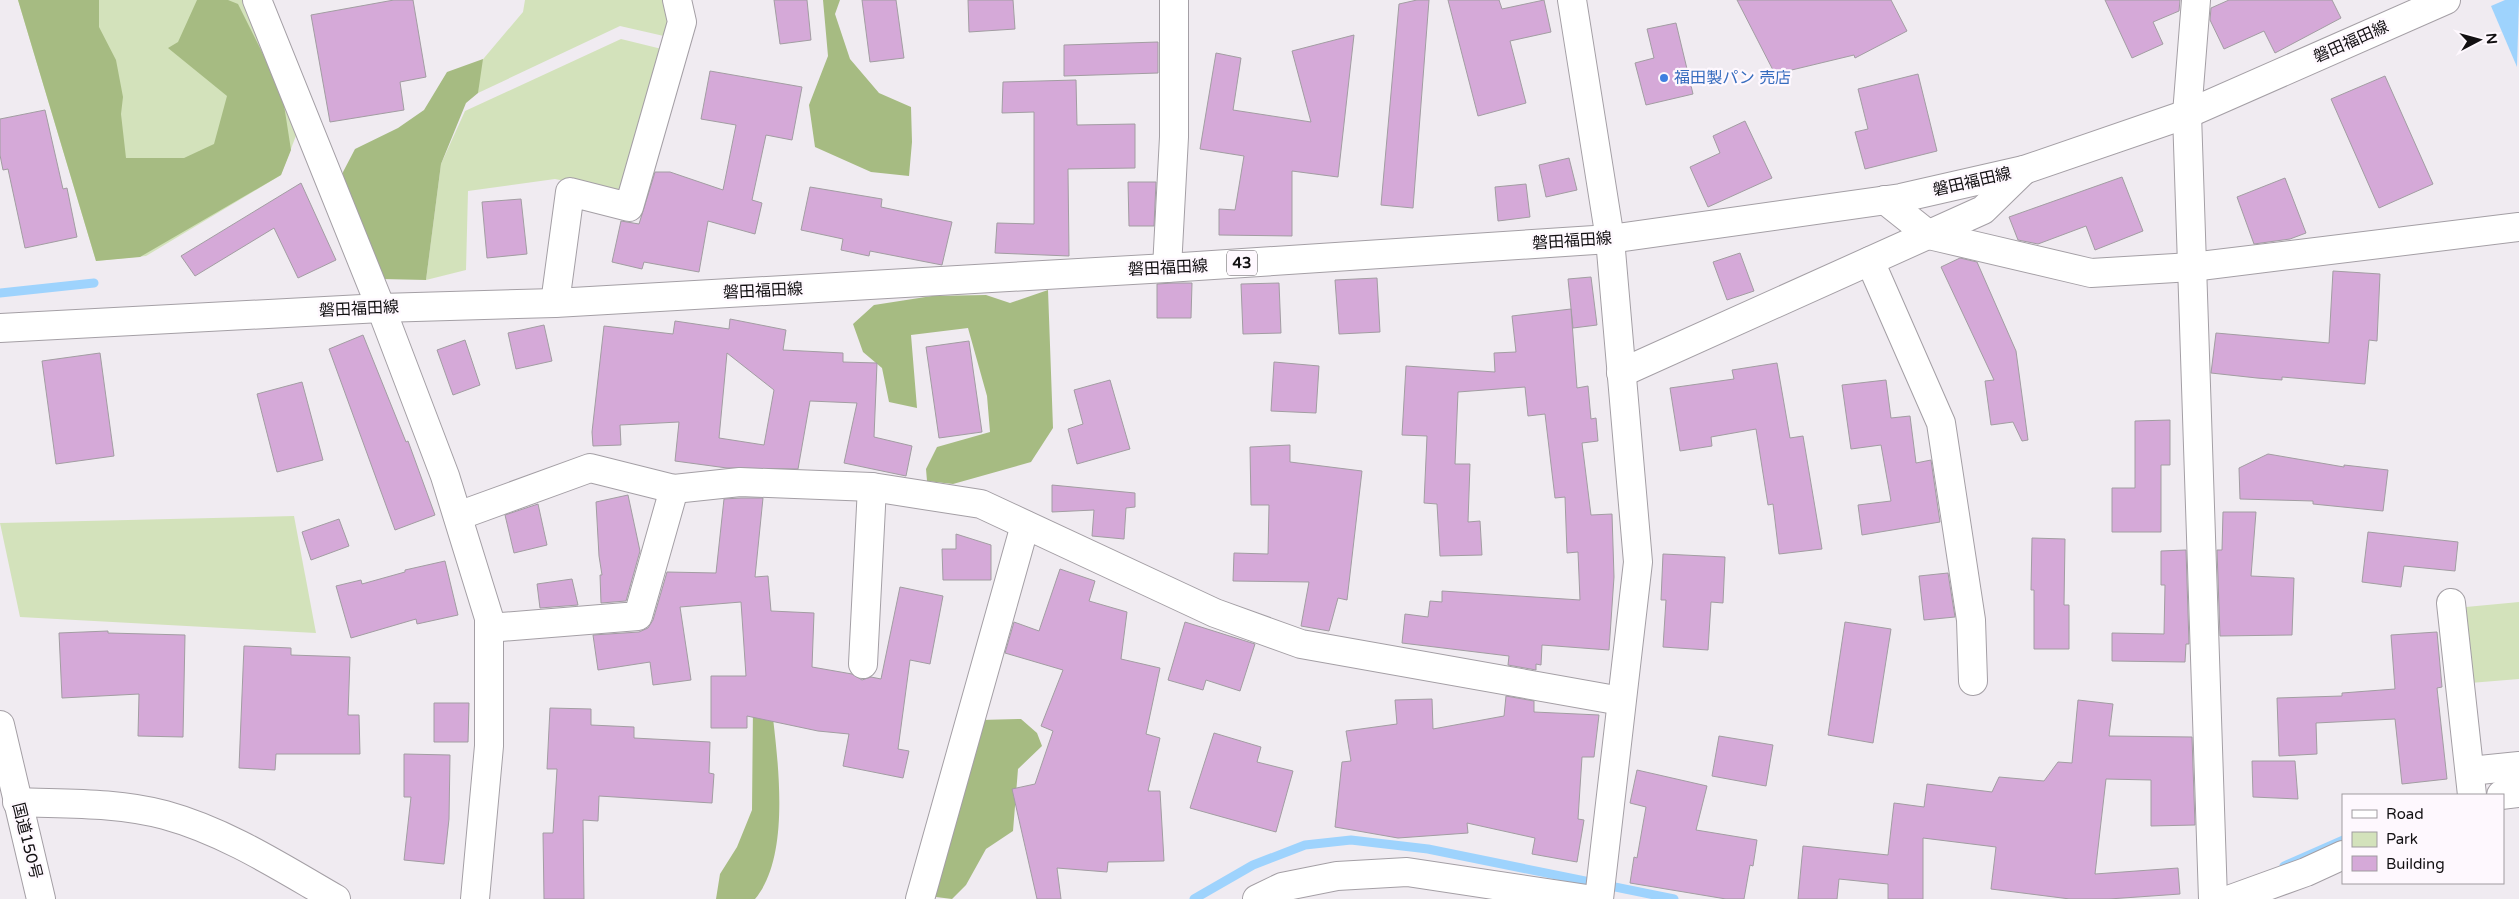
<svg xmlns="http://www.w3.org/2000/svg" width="2519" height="899" font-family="'Varela Round','Noto Sans JP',sans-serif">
  <rect width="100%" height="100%" fill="#f0ebf1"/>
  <!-- green -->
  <g fill="#d3e2bb">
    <path d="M18 0H246L297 133 281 175 146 256 96 261Z"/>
    <path d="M525 0H670L677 39 620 26 478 93 479 64 523 12Z"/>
    <path d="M621 39 674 52 620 192 555 179 468 191 466 270 426 280 441 164 465 111Z"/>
    <path d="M294 516 316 633 20 617 0 523Z"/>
    <path d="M2519 602V679L2470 683 2466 607Z"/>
  </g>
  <!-- forest -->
  <g fill="#a6bb82">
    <path d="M18 0H99V27L116 60 123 97 121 114 126 158H184L214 144 227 96 168 48 178 42 197 0H228L238 4 282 92 291 150 281 175 140 257 96 261Z"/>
    <path d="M823 0H840L835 14 850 59 879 93 911 107 912 142 909 176 871 172 815 147 809 105 828 56Z"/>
    <path d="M483 59 478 93 466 103 441 164 426 280 382 279 344 214 343 172 355 149 398 128 424 110 447 72Z"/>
    <path d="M1048 290 1053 428 1031 462 953 484 927 481 926 469 937 447 990 432 987 396 968 328 911 335 917 408 889 402 882 368 863 352 853 324 874 305 932 296 986 295 1010 303Z"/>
    <path d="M769 683C775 742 795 851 755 899H716L720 874 737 847 752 810 753 707Z"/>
    <path d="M1021 719 1037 733 1042 746 1018 769 1013 831 986 849 966 885 952 899 928 896 980 720Z"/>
  </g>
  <!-- water -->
  <path fill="#9ed3fd" d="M2505 0H2519L2517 67 2491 6Z"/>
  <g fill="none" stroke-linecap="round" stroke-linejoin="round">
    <!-- stream -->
    <g stroke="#9ed3fd" stroke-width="9">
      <path d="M0 293 94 283"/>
      <path d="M2284 866 2343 840"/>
      <path d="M1194 899 1253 865 1305 845 1351 840 1428 849 1674 899"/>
    </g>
  </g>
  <!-- building -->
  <g fill="#d5a9d8" stroke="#a29da2" fill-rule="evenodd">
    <path d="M394 0H413L426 77 400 82 404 110 330 122 311 15Z"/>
    <path d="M774 0H807L811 40 780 44Z"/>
    <path d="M862 0H896L904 58 870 62Z"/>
    <path d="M968 0H1013L1015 29 969 32Z"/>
    <path d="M1417 0H1429L1413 208 1381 205 1399 4Z"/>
    <path d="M1448 0H1499L1502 9 1544 0 1551 32 1510 41 1526 103 1478 116Z"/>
    <path d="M1737 0H1891L1907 31 1855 58 1854 55 1775 74Z"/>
    <path d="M2105 0H2180L2179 11 2153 22 2163 44 2132 58Z"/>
    <path d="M2229 0H2332L2341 18 2275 53 2264 31 2224 49 2210 20 2211 8Z"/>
    <path d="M1676 23 1693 94 1646 105 1635 63 1654 58 1647 29Z"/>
    <path d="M1354 35 1338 177 1292 171V236L1219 235V209L1235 210 1244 156 1200 149 1216 53 1241 58 1233 110 1311 122 1292 51Z"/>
    <path d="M1158 42V73L1064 76V45Z"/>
    <path d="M710 71 802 87 792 140 766 135 752 200 762 203 755 234 708 221 699 272 644 262 642 269 612 262 621 221 639 224 655 172H670L723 190 736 125 701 119Z"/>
    <path d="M1918 74 1937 151 1865 169 1855 132 1868 129 1858 89Z"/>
    <path d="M2385 76 2433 184 2379 208 2331 99Z"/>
    <path d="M1076 80 1077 125 1135 124V168L1068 169 1069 256 995 253 997 223 1034 224V112L1002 113 1003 82Z"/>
    <path d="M45 110 63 189 67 188 77 237 25 248 8 169 3 170 0 155V119Z"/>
    <path d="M1745 121 1772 178 1708 207 1690 167 1720 153 1713 136Z"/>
    <path d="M1569 158 1577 190 1546 197 1539 165Z"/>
    <path d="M2122 177 2143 231 2095 250 2086 226 2038 244 2018 240 2009 217Z"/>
    <path d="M2285 178 2306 233 2290 239 2254 244 2237 197Z"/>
    <path d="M1128 182H1156L1154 226H1129Z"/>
    <path d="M301 183 336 260 298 278 274 228 195 276 181 256Z"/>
    <path d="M1526 184 1530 217 1498 221 1495 187Z"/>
    <path d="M810 187 882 199 881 207 952 222 942 265 870 251 869 256 841 250 843 239 801 230Z"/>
    <path d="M521 199 527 254 487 258 482 202Z"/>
    <path d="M1740 253 1754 291 1727 300 1713 262Z"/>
    <path d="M1960 258 1977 262 2016 351 2028 440 2022 441 2013 422 1991 425 1985 381 1994 380 1941 267Z"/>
    <path d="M2333 271 2380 274 2377 341 2369 340 2365 384 2282 377V380L2257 378 2211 373 2216 333 2329 343Z"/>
    <path d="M1591 277 1597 325 1573 328 1568 279Z"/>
    <path d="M1377 278 1380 332 1339 334 1335 280Z"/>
    <path d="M1173 283H1192L1191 318H1157V284Z"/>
    <path d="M1279 283 1281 333 1243 334 1241 284Z"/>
    <path d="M1571 309 1577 388 1588 386 1591 419 1596 418 1598 441 1582 443 1591 515 1612 514 1614 577 1609 650 1542 645 1541 665 1536 664V670L1508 665 1509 656 1402 643 1405 614 1428 617 1430 601 1442 602V591L1580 600 1578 552 1567 553 1565 497 1555 498 1545 414 1528 416 1525 387 1458 392 1455 464H1470L1468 522 1480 521 1482 555 1440 556 1437 504 1424 503 1427 436 1402 435 1406 366 1495 372 1494 353 1516 352 1512 316Z"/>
    <path d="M730 319 786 330 783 350 843 353V362L877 363 874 437 912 446 906 476 844 463 857 403 810 401 798 469 727 468 675 461 679 422 620 425 621 445 593 446 592 432 604 326 673 334 675 321 729 329ZM727 353 774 390 764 445 719 438Z"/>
    <path d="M544 325 552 361 516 369 508 333Z"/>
    <path d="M363 335 406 442 408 441 435 515 395 530 329 349Z"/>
    <path d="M465 340 480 385 453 395 437 350Z"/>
    <path d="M969 341 982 432 939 438 926 347Z"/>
    <path d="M100 353 114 456 56 464 42 361Z"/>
    <path d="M1274 362 1319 366 1316 413 1271 411Z"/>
    <path d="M1777 363 1790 438 1803 436 1822 549 1779 554 1773 504 1768 505 1756 429 1711 437 1712 446 1680 451 1670 388 1734 379 1732 370Z"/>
    <path d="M1110 380 1130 449 1077 464 1068 429 1083 424 1074 390Z"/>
    <path d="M1886 380 1891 418 1910 416 1916 463 1931 460 1940 522 1862 535 1858 505 1891 501 1881 445 1851 449 1842 385Z"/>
    <path d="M302 382 323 460 277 472 257 394Z"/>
    <path d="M2170 420V465H2161V532H2112V488H2135V421Z"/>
    <path d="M1290 445V462L1362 471 1347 600 1338 598 1329 631 1301 626 1309 582 1233 581 1234 553 1268 554 1269 505H1251L1250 447Z"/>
    <path d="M2268 454 2344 467V465L2388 470 2383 511 2313 504V501L2240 499 2239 468Z"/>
    <path d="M1052 485 1135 493V507L1126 508 1124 539 1092 536 1094 510 1052 512Z"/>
    <path d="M628 495 640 551 626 601 601 603 600 575H602L599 556 596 502Z"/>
    <path d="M741 498H763L755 577 768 576 771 611 814 613 812 667 852 674 862 680 871 677 881 679 900 587 943 596 930 664 910 660 898 749 909 751 903 778 843 766 849 734 818 731 747 716V728H711V676H746L741 602 680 607 691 680 653 685 650 662 598 670 593 635 639 632 648 628 653 620 667 572 716 573 724 499Z"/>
    <path d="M538 504 547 545 514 553 505 515Z"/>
    <path d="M2223 512H2256L2251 576 2294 578 2292 635 2220 636 2217 550H2222Z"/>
    <path d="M339 519 349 546 311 560 302 532Z"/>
    <path d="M2368 532 2458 542 2455 571 2404 566 2401 587 2362 582Z"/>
    <path d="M956 534 991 545V580H943L942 549H956Z"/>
    <path d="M2032 538 2065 539 2064 605H2069V649H2034V590H2031Z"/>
    <path d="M2186 550 2189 644H2186L2185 662 2112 661V633L2164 634 2165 585H2161V551Z"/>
    <path d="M1663 554 1725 557 1723 603 1711 602 1708 650 1663 647 1666 600H1661Z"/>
    <path d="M445 561 458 615 417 624 416 619 351 638 336 586 361 580 362 584 405 572V570Z"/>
    <path d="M1060 569 1095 581 1089 601 1127 612 1121 659 1160 668 1146 734 1160 738 1148 791H1160L1164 861 1108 862 1107 872 1057 868 1061 899H1037L1012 789 1035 784 1053 731 1041 726 1063 670 1005 653 1014 622 1039 631Z"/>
    <path d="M1948 573 1955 617 1924 620 1919 576Z"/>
    <path d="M572 579 578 605 540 608 537 584Z"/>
    <path d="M1185 622 1255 644 1240 691 1206 680 1203 690 1168 680Z"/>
    <path d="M1845 622 1891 629 1873 743 1828 735Z"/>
    <path d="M108 631V633L185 635 183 737 138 736 139 694 62 698 59 633Z"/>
    <path d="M2437 632 2442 687 2437 688 2447 779 2402 784 2395 719 2316 723 2317 754 2279 756 2277 698 2342 696V693L2395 689 2391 635Z"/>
    <path d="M244 646 291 648V655L350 657 348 715H359L360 754H276L275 770 239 768Z"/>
    <path d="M1506 696 1534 701V712L1599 715 1594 757H1582L1578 819 1584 820 1577 862 1532 854 1535 838 1467 823 1468 833 1398 838 1335 827 1342 762 1351 761 1346 731 1397 724 1395 700 1432 699 1433 729 1504 716Z"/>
    <path d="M2078 700 2113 704 2109 736 2192 737 2195 825 2151 826V780L2106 779 2095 874 2178 868 2180 894 2109 899H2070L1991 889 1996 847 1923 838V899H1888V884L1839 879 1837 899H1798L1803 846 1888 855 1894 803 1924 807 1927 784 1992 792 1999 777 2044 781 2058 762 2072 763Z"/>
    <path d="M434 703H469L468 742H434Z"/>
    <path d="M550 708 591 709V725L634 727V738L710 742 709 773 714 774 712 803 599 796 598 821 583 820 584 899H544L543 833H553L557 769H547Z"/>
    <path d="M1214 733 1261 747 1257 762 1293 771 1276 832 1190 808Z"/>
    <path d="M1719 736 1773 745 1766 786 1712 776Z"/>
    <path d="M404 754 450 755 449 819 444 864 404 860 411 797H404Z"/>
    <path d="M2252 761H2295L2298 799 2253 797Z"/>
    <path d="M1637 770 1707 786 1696 830 1757 840 1753 866 1750 865 1744 899H1726L1630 883 1634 857 1637 858 1646 807 1630 803Z"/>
  </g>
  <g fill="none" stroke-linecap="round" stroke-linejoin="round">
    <!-- street casing -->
    <g stroke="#a49fa5" stroke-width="30">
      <g id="street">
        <path d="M257 0 381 308 445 476 489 618V746L475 899"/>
        <path d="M1572 0 1610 239 1638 562 1599 899"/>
        <path d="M2196 0 2187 114 2213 899"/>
        <path d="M1885 200 1929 235 2091 273 2192 267 2519 227"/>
        <path d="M1870 261 1941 423 1971 620 1973 681"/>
        <path d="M1167 268 1174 137V0"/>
        <path d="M555 303 570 192 629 207 682 22 677 0"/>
        <path d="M1621 373 1983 210 2024 170"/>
        <path d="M458 516 590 468 674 489 740 482 872 487 981 504 1215 613 1301 644 1621 701"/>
        <path d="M2451 603 2472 795"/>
        <path d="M489 628 638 616 674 489"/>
        <path d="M863 664 872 487"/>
        <path d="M2470 771 2519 766"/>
        <path d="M2501 795 2519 793"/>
        <path d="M17 802C66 804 117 802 165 815 227 832 282 868 336 899"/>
        <path d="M920 899 1025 525"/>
        <path d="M2231 899 2306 872 2343 855"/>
      </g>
    </g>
    <!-- secondary casing -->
    <g stroke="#a49fa5" stroke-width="30">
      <path id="secondary" d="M1257 899 1282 887 1337 876 1407 872 1587 899"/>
    </g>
    <!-- primary casing -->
    <g stroke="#a49fa5" stroke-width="30">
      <path id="primary" d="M0 328 381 308 555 303 1167 268 1610 239 1901 198 2024 170 2187 114 2446 0"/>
    </g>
    <!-- highway casing -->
    <g stroke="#a49fa5" stroke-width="30">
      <path id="highway" d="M0 725 41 899"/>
    </g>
    <!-- street -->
    <use href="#street" stroke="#fff" stroke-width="28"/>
    <!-- secondary -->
    <use href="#secondary" stroke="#fff" stroke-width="28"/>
    <!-- primary -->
    <use href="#primary" stroke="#fff" stroke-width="28"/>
    <!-- highway -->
    <use href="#highway" stroke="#fff" stroke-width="28"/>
  </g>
  <!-- markers -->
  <circle fill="#3f7fe0" stroke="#fef8fe" stroke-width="2" cx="1664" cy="78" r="5"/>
  <g text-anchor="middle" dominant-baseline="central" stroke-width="4.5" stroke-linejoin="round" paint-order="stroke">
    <!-- shield labels -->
    <rect fill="#fef8fe" stroke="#595659" stroke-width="1" x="1227" y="250.5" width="30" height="25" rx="4"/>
    <g font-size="15" font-weight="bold" fill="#121012">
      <text x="1242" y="263">43</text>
    </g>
    <!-- street labels -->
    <g font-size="16" fill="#121012" stroke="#fef8fe">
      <text transform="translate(2351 42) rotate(-24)">磐田福田線</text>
      <text transform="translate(1972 182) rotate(-13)">磐田福田線</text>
      <text transform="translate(1572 241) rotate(-4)">磐田福田線</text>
      <text transform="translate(1168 268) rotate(-3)">磐田福田線</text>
      <text transform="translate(763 291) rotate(-3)">磐田福田線</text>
      <text transform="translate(359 309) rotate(-3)">磐田福田線</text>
      <text transform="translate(27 841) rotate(76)">国道150号</text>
    </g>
    <!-- shop labels -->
    <g font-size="16" fill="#366cbe" stroke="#fef8fe" text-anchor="start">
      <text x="1674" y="78">福田製パン 売店</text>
    </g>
  </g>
  <!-- legend -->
  <rect x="2342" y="794" width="162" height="90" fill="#fef8fe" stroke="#a09ba0"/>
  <rect x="2352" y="810" width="25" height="8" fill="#ffffff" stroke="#a09ba0"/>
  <text x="2386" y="819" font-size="15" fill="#121012">Road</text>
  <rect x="2352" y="832" width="25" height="15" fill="#d3e2bb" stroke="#a09ba0"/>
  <text x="2386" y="844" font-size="15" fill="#121012">Park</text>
  <rect x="2352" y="856" width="25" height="15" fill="#d5a9d8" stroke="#a09ba0"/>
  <text x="2386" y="869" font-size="15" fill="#121012">Building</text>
  <!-- north arrow -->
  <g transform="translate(2479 40) rotate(84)" stroke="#fef8fe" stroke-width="4" paint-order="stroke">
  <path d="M0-4L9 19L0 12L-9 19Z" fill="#121012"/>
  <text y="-8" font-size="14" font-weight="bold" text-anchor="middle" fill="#121012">N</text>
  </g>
</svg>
